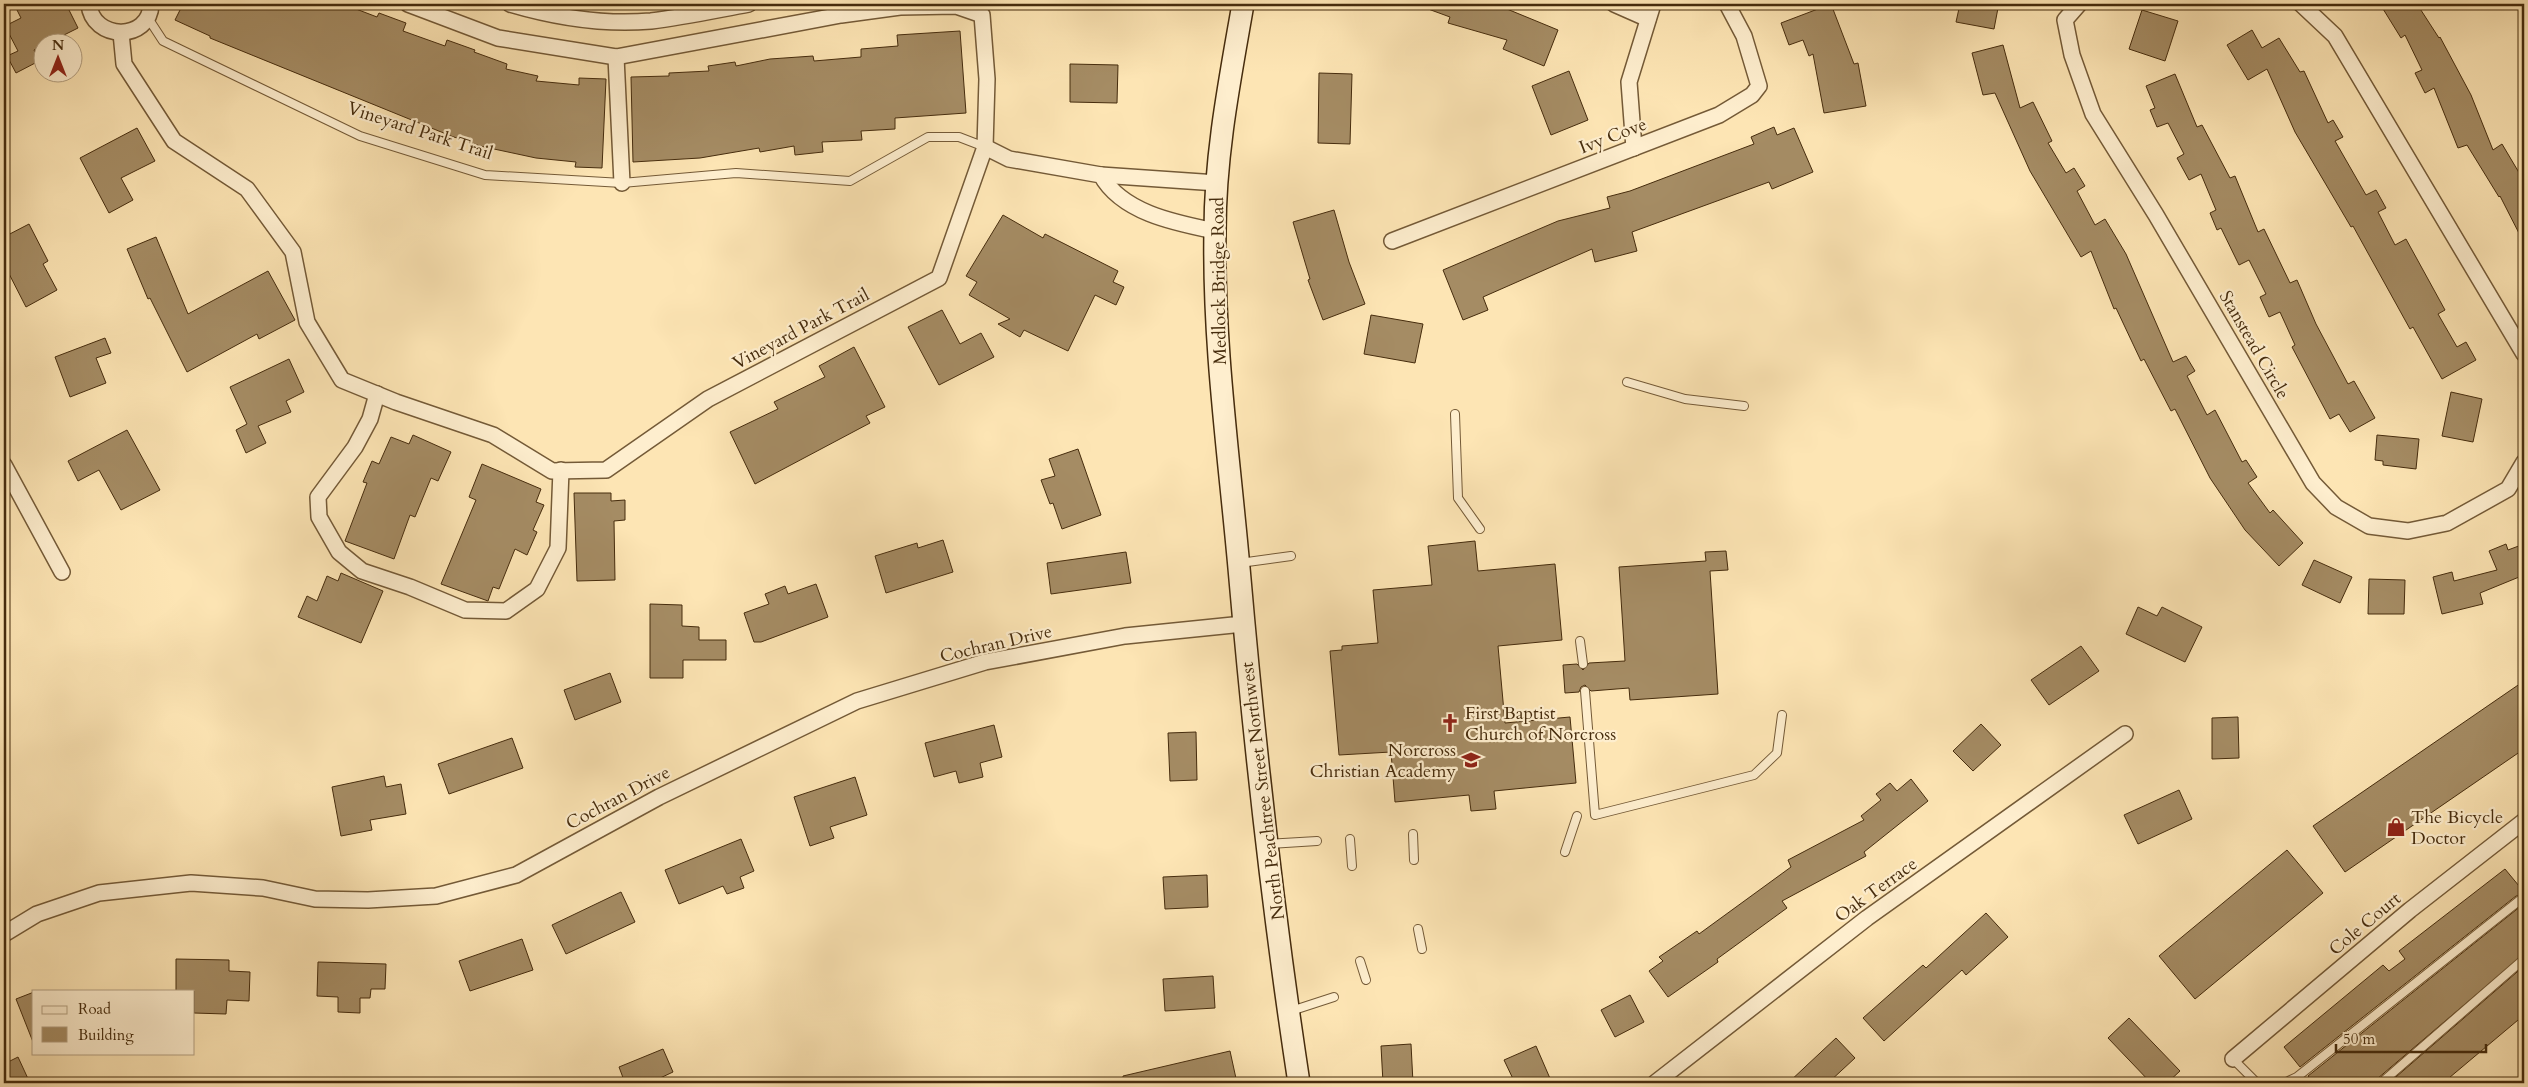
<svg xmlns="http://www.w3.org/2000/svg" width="2528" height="1087" font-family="Cardo,serif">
  <rect width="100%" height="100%" fill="#fde5b4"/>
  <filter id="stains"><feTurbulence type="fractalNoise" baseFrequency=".004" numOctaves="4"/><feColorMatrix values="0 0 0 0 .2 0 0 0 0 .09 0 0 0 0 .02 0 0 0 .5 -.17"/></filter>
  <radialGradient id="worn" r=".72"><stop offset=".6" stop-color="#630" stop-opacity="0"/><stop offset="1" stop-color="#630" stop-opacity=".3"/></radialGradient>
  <!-- building -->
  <g fill="#a58c64" stroke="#462c0d">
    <path d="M14 4H66L78 28 50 42H42V46L34 50 39 61 16 73 7 56 18 51 5 26 21 18Z"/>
    <path d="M183 4H343L377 17 379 13 406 23 403 31 445 46 447 40 475 50 474 52 507 64 506 69 538 76 536 81 579 85V78L606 79 602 168 575 167 576 162 536 158 480 146 451 136 210 38V36L175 20Z"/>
    <path d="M1420 4H1508L1507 9 1558 30 1544 66 1503 49 1507 40 1448 23 1450 17 1420 6Z"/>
    <path d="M1831 4 1854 64 1858 63 1866 106 1824 113 1813 54 1809 56 1803 40 1789 45 1781 23Z"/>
    <path d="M1960 4H1989V7L1998 8 1994 29 1956 22Z"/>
    <path d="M2380 4H2417L2439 38 2440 37 2471 95 2493 150 2502 144 2524 181V243L2500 196 2499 197 2467 145 2458 148 2434 88 2425 93 2415 73 2422 70 2405 35 2401 38Z"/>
    <path d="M2142 10 2178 21 2165 61 2129 49Z"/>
    <path d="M2252 30 2262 48 2279 38 2300 72 2304 71 2328 123 2333 120 2343 137 2335 141 2366 195 2376 190 2386 208 2378 212 2395 245 2406 239 2445 310 2438 314 2457 347 2466 342 2476 360 2442 379 2413 327 2410 329 2353 226 2351 227 2295 132 2267 69 2248 80 2227 45Z"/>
    <path d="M960 31 966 113 895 118V129L861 131 862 140 822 142 823 152 795 155 794 146 760 152 759 148 700 158 633 162 631 77 669 76V73L709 71 708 66 735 62 736 66 770 59 813 56 814 61 861 57V49L898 46 897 35Z"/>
    <path d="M2003 45 2020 108 2033 102 2052 141 2048 143 2066 173 2074 168 2085 186 2077 191 2095 225 2105 219 2126 254 2173 362 2186 356 2195 371 2187 376 2207 415 2215 410 2242 462 2246 460 2257 477 2248 483 2270 513 2273 510 2303 543 2279 566 2245 530 2210 478 2175 409 2171 411 2144 359 2141 361 2116 308 2114 309 2091 251 2081 257 2030 171 1995 93 1983 95 1972 53Z"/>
    <path d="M1070 64 1118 65 1117 103 1070 102Z"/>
    <path d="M1569 71 1588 120 1551 135 1532 86Z"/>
    <path d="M1319 73 1352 74 1350 144 1318 143Z"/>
    <path d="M2175 74 2197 127 2202 125 2230 178 2235 176 2258 232 2264 229 2290 283 2297 280 2316 324 2348 384 2354 381 2375 418 2350 432 2339 414 2330 419 2292 347 2295 345 2280 312 2269 317 2260 297 2266 294 2249 260 2239 265 2221 228 2217 230 2210 213 2216 210 2201 174 2189 180 2177 158 2184 154 2168 123 2157 127 2150 110 2155 108 2146 86Z"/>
    <path d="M1774 127 1777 135 1794 128 1813 172 1772 189 1769 182 1632 232 1637 251 1595 262 1592 249 1483 297 1488 310 1463 320 1443 270 1558 221 1610 208 1607 197 1630 191 1754 144 1751 137Z"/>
    <path d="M137 128 155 161 121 178 133 200 109 213 80 158Z"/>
    <path d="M1334 210 1349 262 1365 304 1323 320 1308 280 1310 279 1293 222Z"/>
    <path d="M1003 215 1043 238 1045 234 1118 271 1113 282 1124 287 1116 305 1095 295 1068 351 1024 330 1020 337 998 324 1010 319 969 295 977 282 966 276Z"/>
    <path d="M29 224 48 261 43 264 57 290 26 307 4 264V237Z"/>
    <path d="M156 237 188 314 268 271 295 320 259 339 257 334 187 372 150 298 148 299 127 249Z"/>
    <path d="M942 310 960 344 981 333 994 357 939 385 908 327Z"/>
    <path d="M1371 315 1423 324 1415 363 1364 354Z"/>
    <path d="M105 338 111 353 96 358 106 383 70 397 55 357Z"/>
    <path d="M854 347 885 407 866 416 870 423 755 484 730 432 778 409 774 402 825 377 819 366Z"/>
    <path d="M289 359 304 392 286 401 291 412 258 426 266 443 246 453 236 430 247 424 230 387Z"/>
    <path d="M2451 392 2482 399 2473 442 2442 436Z"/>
    <path d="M127 430 160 490 121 510 99 470 78 481 68 461Z"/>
    <path d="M413 435 451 452 438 481 431 478 415 517 410 515 394 559 345 541 367 483 363 482 372 461 379 464 391 437 409 444Z"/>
    <path d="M2377 435 2419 439 2416 469 2383 465V461L2375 460Z"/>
    <path d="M1078 449 1101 515 1062 529 1053 503 1050 504 1041 480 1055 476 1049 459Z"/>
    <path d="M482 464 541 489 536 502 544 505 533 530 537 532 527 555 515 549 499 589 493 587 488 601 441 584 476 500 469 497Z"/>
    <path d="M574 493H611V501L625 500V520L614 521 615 580 577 581Z"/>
    <path d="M943 540 953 572 886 593 875 556 917 543 918 548Z"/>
    <path d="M1475 541 1478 571 1555 564 1562 640 1498 646 1505 723 1570 717 1576 783 1494 791 1496 809 1471 811 1469 795 1395 802 1391 752 1339 755 1330 651 1342 650V646L1378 643 1373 590 1432 585 1428 546Z"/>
    <path d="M2506 544 2508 550 2524 544V575L2480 593 2483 604 2442 614 2433 577 2452 572 2454 581 2497 570 2489 551Z"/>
    <path d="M1726 551 1728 570 1710 571 1718 694 1630 700 1629 688 1591 691 1585 685 1581 687 1579 692 1565 693 1563 665 1577 664 1583 670 1589 663 1625 661 1619 567 1706 561 1705 552Z"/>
    <path d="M1126 552 1131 583 1051 594 1047 563Z"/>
    <path d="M2314 560 2352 577 2340 603 2302 585Z"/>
    <path d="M341 573 383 591 361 643 298 617 307 596 317 601 327 576 338 581Z"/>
    <path d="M2369 579 2405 580 2404 614H2368Z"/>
    <path d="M816 584 828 617 761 642H754L744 613 769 604 765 594 785 586 788 594Z"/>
    <path d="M650 604 682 605V626L699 627V640H726V660H683V678H650Z"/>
    <path d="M2138 607 2157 616 2162 607 2202 627 2185 662 2126 634Z"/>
    <path d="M2081 646 2099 671 2049 705 2031 680Z"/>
    <path d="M610 673 621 702 575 720 564 690Z"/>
    <path d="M2524 681V749L2345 872 2313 826Z"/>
    <path d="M2238 717 2239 758 2212 759V718Z"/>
    <path d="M1981 724 2001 745 1973 771 1953 751Z"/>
    <path d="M994 725 1002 757 980 763 983 777 959 783 956 771 934 777 925 743Z"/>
    <path d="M1196 732 1197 780 1170 781 1168 733Z"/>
    <path d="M512 738 523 768 449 794 438 764Z"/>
    <path d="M384 776 386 787 401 784 406 814 370 820 372 830 341 836 332 787Z"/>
    <path d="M855 777 867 815 830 827 834 838 810 846 794 797Z"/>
    <path d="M1911 779 1928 801 1864 852 1866 856 1782 901 1787 908 1717 959 1718 962 1668 997 1649 971 1663 961 1659 957 1697 931 1699 934 1791 867 1788 860 1864 820 1861 816 1881 800 1876 794 1890 783 1897 791Z"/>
    <path d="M2179 790 2192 819 2138 844 2124 815Z"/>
    <path d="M741 839 754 871 740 877 744 888 727 894 723 886 679 904 665 870Z"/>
    <path d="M2287 850 2323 893 2195 999 2159 956Z"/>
    <path d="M2505 869 2524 892V895L2516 896 2300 1067 2284 1047 2383 965 2389 971 2405 959 2399 951Z"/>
    <path d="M1207 875 1208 907 1165 909 1163 877Z"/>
    <path d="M621 892 635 922 566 954 552 925Z"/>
    <path d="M2521 906H2524V954L2377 1079 2375 1083H2314L2308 1076Z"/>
    <path d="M1986 913 2008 937 1966 975 1962 970 1884 1041 1863 1018 1923 965 1926 968Z"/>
    <path d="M522 939 533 970 470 991 459 961Z"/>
    <path d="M176 959 229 960V971L250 972 249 1001 227 1000 226 1014 194 1013V991H176Z"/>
    <path d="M318 962 386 964 385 989H371L370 998H360V1013L338 1012V997L317 996Z"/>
    <path d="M2524 966V1015L2443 1083H2389Z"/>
    <path d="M1213 976 1215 1008 1165 1011 1163 979Z"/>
    <path d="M34 992V1042H33L16 999Z"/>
    <path d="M1630 995 1644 1022 1615 1037 1601 1010Z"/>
    <path d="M2129 1018 2180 1071 2167 1083H2151L2108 1038Z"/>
    <path d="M1836 1038 1855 1058 1828 1083H1788Z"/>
    <path d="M1411 1044 1413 1083H1383L1381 1046Z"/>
    <path d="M1536 1046 1552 1083H1515L1504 1060Z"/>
    <path d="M663 1049 673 1072 658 1079 660 1083H625L619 1067Z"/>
    <path d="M1230 1051 1237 1083H1123V1076Z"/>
    <path d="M18 1057 30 1083H4V1064Z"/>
  </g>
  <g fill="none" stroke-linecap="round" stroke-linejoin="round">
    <!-- lane casing -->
    <g stroke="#745a37" stroke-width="10">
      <g id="lane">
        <path d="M148 18 163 41 360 136 485 175 622 183 736 173 850 181 928 137H959L985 147"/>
        <path d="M1627 382 1685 399 1744 406"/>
        <path d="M1455 414 1458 498 1480 529"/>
        <path d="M1240 563 1291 556"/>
        <path d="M1580 641 1583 664"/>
        <path d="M1585 691 1595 815 1754 775 1777 753 1782 715"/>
        <path d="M1413 834 1414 860"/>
        <path d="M1350 839 1352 866"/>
        <path d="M1268 844 1317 841"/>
        <path d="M1565 852 1577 816"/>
        <path d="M1418 929 1422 949"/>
        <path d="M1360 961 1366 980"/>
        <path d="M1291 1011 1334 997"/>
        <path d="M2233 1059 2257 1083"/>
        <path d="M2284 1083 2297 1077 2520 900 2524 901"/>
        <path d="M2381 1083 2524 959"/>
      </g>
    </g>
    <!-- street casing -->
    <g stroke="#745a37" stroke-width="18">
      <g id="street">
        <path d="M89 4C92 41 150 42 151 4"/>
        <path d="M510 4C554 17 605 25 651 21 684 17 716 10 749 4"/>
        <path d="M1614 4 1648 19"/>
        <path d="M2079 4 2065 20 2072 55 2093 114 2156 215 2313 483 2336 507 2369 526 2408 531 2447 523 2508 489 2524 462"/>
        <path d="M2301 4 2335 36 2524 354"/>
        <path d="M121 33 124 64 174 141 247 189 293 252 307 322 342 380 396 402 493 435 552 471 606 470 708 399 939 278 985 147 987 79 982 15 956 6 900 7 841 15 616 57 498 38 408 4"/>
        <path d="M616 57 622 183"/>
        <path d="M985 147 1009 159 1101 175C1122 213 1176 223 1215 231"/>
        <path d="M1634 148 1629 82 1653 4"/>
        <path d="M1101 175 1217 183"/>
        <path d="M1392 241 1719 115 1752 95 1759 86 1744 36 1727 4"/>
        <path d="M377 394 370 419 355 447 318 497 319 517 339 552 362 571 410 587 465 610 506 611 537 589 558 548 561 470"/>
        <path d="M4 465 62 572"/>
        <path d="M4 934 37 914 99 893 191 883 263 888 315 899 368 900 436 896 516 875 659 797 857 701 985 662 1125 636 1243 624"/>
        <path d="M2233 1059 2410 910 2524 821"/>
        <path d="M1655 1083 1867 918 2125 734"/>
      </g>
    </g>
    <!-- secondary casing -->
    <g stroke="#462c0d" stroke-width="24">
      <path id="secondary" d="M1243 4C1230 79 1215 154 1215 231 1213 344 1229 456 1239 568 1254 740 1273 913 1299 1083"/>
    </g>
    <!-- lane -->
    <use href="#lane" stroke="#feeece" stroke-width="8"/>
    <!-- street -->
    <use href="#street" stroke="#feeece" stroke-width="15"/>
    <!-- secondary -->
    <use href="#secondary" stroke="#feeece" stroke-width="21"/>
  </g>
  <!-- icons -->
  <defs>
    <g id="church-bare" transform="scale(1.5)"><path d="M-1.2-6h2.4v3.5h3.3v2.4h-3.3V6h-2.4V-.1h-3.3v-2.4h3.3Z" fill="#8f2418" stroke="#feeece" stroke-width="2.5" paint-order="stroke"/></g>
    <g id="school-bare" transform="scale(1.5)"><path d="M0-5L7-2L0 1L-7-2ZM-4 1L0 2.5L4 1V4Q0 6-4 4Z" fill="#8f2418" stroke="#feeece" stroke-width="2.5" paint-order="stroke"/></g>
    <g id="shop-bare" transform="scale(1.5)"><path d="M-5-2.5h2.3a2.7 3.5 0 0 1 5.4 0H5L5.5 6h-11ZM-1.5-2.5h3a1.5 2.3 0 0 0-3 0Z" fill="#8f2418" stroke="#feeece" stroke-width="2.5" paint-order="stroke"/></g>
  </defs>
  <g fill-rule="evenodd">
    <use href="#church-bare" x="1450" y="723"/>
    <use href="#school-bare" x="1471" y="760"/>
    <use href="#shop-bare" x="2396" y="827"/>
  </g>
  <g text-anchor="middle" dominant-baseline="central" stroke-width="4.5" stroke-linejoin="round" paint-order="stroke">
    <!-- street labels -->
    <g font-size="18" fill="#462c0d" stroke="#feeece">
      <text transform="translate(420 131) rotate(18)">Vineyard Park Trail</text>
      <text transform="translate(1613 136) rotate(-21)">Ivy Cove</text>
      <text transform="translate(1219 281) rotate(-91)">Medlock Bridge Road</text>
      <text transform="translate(801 329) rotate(-28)">Vineyard Park Trail</text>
      <text transform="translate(2254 345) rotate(60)">Stanstead Circle</text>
      <text transform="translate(996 644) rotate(-13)">Cochran Drive</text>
      <text transform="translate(1263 791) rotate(-97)">North Peachtree Street Northwest</text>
      <text transform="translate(618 798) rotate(-28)">Cochran Drive</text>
      <text transform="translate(1876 890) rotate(-36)">Oak Terrace</text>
      <text transform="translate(2365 924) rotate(-40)">Cole Court</text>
    </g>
    <!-- poi labels -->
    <g font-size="18" fill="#462c0d" stroke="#feeece" text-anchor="start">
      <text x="1465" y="713">First Baptist<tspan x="1465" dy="21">Church of Norcross</tspan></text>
      <text x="1456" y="750" text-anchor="end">Norcross<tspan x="1456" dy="21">Christian Academy</tspan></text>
      <text x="2411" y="817">The Bicycle<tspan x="2411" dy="21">Doctor</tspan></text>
    </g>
  </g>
  <!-- margin -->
  <rect width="2528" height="1087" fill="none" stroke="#fde5b4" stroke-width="20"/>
  <rect x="5" y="5" width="2518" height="1077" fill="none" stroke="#462c0d" stroke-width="2.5"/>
  <rect x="10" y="10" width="2508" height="1067" fill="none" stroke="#462c0d"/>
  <!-- legend -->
  <rect x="32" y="990" width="162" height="65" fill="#feeece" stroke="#b4a081"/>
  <rect x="42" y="1006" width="25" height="8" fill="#feeece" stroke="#b4a081"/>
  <text x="78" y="1014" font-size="15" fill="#462c0d">Road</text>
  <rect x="42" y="1027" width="25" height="15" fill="#a58c64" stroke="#b4a081"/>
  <text x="78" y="1040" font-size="15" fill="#462c0d">Building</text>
  <!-- north arrow -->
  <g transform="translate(58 58)"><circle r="24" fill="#feeece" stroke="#b4a081"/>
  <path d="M0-4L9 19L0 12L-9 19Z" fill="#8f2418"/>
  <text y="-8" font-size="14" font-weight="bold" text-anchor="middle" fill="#462c0d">N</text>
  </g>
  <!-- scale -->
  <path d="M2336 1044v8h150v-8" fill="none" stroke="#462c0d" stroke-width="2.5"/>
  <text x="2343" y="1044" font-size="15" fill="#462c0d" stroke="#feeece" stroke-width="4" paint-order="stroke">50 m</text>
  <rect width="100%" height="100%" filter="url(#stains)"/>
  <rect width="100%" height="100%" fill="url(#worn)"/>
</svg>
